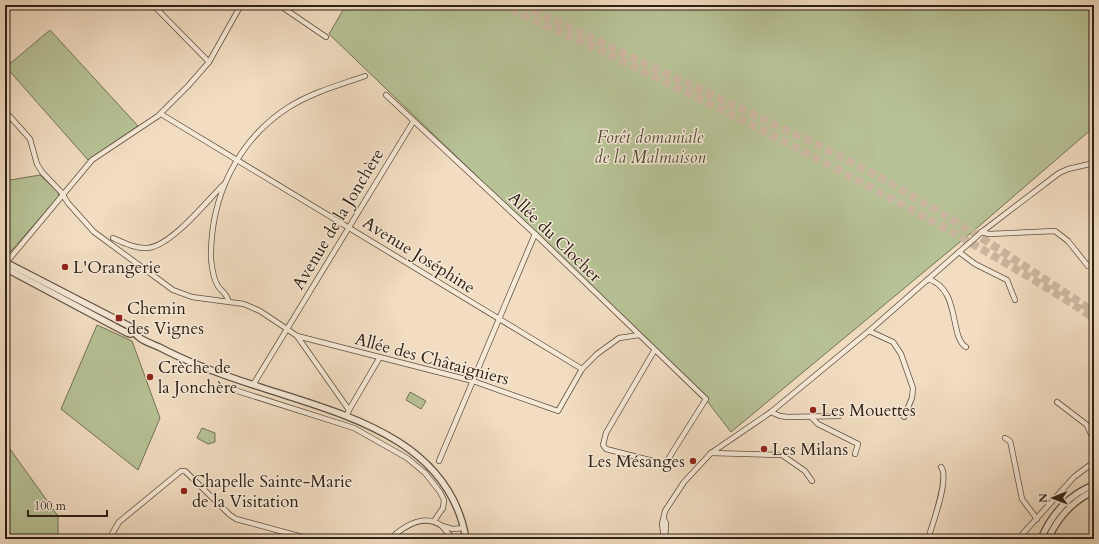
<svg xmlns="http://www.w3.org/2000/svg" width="1099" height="544" font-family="Cardo,serif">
  <rect width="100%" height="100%" fill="#f2ddc2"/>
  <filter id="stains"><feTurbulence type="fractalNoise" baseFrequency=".005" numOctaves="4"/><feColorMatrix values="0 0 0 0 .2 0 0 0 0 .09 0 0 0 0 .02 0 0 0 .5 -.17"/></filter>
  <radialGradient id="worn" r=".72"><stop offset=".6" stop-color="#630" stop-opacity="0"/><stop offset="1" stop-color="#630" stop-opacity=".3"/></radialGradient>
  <!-- green -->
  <g fill="#b7c296" stroke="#727256">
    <path d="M346 5H1094V127L978 227 731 432 707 401 701 398 659 351 329 34Z"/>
    <path d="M50 30 138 126 88 160 6 67Z"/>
    <path d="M5 175 10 180 40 175 58 192 59 196 5 258Z"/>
    <path d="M97 325 132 341 160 418 138 470 61 409Z"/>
    <path d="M410 392 426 401 421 409 406 400Z"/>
    <path d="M202 428 215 433V442L208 444 197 438Z"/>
    <path d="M5 442 58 516V539H5Z"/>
  </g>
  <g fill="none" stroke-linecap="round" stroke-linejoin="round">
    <!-- motorway-tunnel -->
    <g stroke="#cbb7a0" stroke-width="8" stroke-dasharray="8 4" stroke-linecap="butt">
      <path d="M500 5C616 56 729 112 840 171 926 217 1012 264 1094 318"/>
      <path d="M522 5 822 147 887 181 974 233 1090 309"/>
    </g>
    <!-- minor casing -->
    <g stroke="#5e5041" stroke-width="6">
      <g id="minor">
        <path d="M153 5 209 62"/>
        <path d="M279 5 326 37"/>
        <path d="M386 95 535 234 706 399 665 464 606 449 603 445 606 433 654 351"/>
        <path d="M5 111 30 139 37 164 42 172 61 192 68 203 94 232 173 290 192 297 244 304 260 311 284 327 297 336 349 410 347 415"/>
        <path d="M161 114 582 369"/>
        <path d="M981 232 989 234 1055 231 1068 241 1088 266"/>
        <path d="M113 238C124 243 136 249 148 248 172 245 206 202 223 185"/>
        <path d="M959 252 975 264 1007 280 1015 300"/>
        <path d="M6 263 92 160 158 116 188 86 209 62 241 5"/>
        <path d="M928 279C961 289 949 337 966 347"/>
        <path d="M228 300C227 294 221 291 218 286 213 279 212 268 211 259 210 198 237 140 289 107 313 92 340 85 365 76"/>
        <path d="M869 331 893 342 901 354 913 388 912 398 904 417"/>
        <path d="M297 336 473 381 558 411 582 369 597 354 619 338 639 335"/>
        <path d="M253 385 413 122"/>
        <path d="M223 388H228L354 428 407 458 425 473 440 492 444 500 443 508 434 521"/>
        <path d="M1057 402 1087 425 1094 441"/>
        <path d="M349 410 380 357"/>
        <path d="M771 412 780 416 788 417 839 416"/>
        <path d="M811 417 818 424 858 444 855 454"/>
        <path d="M1005 438 1010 441 1011 445 1022 499 1037 519"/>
        <path d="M711 453 782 455 805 471 812 481"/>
        <path d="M439 461 535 234"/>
        <path d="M664 519 666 523 665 539"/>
        <path d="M109 539 119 522 181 471H185L230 515 236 519 310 539"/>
        <path d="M390 539C404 526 424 513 442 526"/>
        <path d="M453 539 442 526 453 529 464 528"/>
        <path d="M664 539 662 524 665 511 684 482 711 453 771 412 869 331 983 231 1059 173 1068 169 1094 163"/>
        <path d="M928 539C932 525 950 478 941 467"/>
        <path d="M1018 539 1074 477 1094 462"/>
      </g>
    </g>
    <!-- tertiary casing -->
    <g stroke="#5e5041" stroke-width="8">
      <g id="tertiary">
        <path d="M5 262 133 328C135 339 150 343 159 347 191 364 225 376 260 387 342 414 449 438 466 539"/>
        <path d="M5 268 127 333 130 334 134 333"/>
        <path d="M1041 539C1051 515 1069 494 1094 485"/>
        <path d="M1048 539C1058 517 1072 501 1094 491"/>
      </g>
    </g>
    <!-- minor -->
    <use href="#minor" stroke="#f7e9d7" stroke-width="4.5"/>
    <!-- tertiary -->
    <use href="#tertiary" stroke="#f7e9d7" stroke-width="5.5"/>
  </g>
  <!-- markers -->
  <g fill="#8f2418" stroke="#f7e9d7" stroke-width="1.5">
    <circle cx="65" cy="267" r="4"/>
    <rect x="115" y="314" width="8" height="8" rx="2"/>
    <circle cx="150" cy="377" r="4"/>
    <circle cx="813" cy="410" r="4"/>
    <circle cx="764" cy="449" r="4"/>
    <circle cx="693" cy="461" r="4"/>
    <circle cx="184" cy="491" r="4"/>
  </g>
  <g text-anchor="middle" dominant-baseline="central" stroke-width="3" stroke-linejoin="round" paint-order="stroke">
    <!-- park labels -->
    <g font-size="17" font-style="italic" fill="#56513c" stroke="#f7e9d7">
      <text x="650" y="137">Forêt domaniale<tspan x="650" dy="20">de la Malmaison</tspan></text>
    </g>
    <!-- street labels -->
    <g font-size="17" fill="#2d2116" stroke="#f7e9d7">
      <text transform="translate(338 219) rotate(-59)">Avenue de la Jonchère</text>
      <text transform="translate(555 237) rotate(44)">Allée du Clocher</text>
      <text transform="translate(419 255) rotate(32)">Avenue Joséphine</text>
      <text transform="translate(432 359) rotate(15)">Allée des Châtaigniers</text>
    </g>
    <!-- poi labels -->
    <g font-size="17" fill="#2d2116" stroke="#f7e9d7" text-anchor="start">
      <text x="73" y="267">L'Orangerie</text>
      <text x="127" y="308">Chemin<tspan x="127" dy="20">des Vignes</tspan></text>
      <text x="158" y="367">Crèche de<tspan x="158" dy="20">la Jonchère</tspan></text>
      <text x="821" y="410">Les Mouettes</text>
      <text x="772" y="449">Les Milans</text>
      <text x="685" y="461" text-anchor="end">Les Mésanges</text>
      <text x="192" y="481">Chapelle Sainte-Marie<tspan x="192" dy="20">de la Visitation</tspan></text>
    </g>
  </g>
  <!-- margin -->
  <rect width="1099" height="544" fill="none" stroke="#f2ddc2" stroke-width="20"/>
  <rect x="6" y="6" width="1087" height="532" fill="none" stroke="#2d2116" stroke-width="2"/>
  <rect x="10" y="10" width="1079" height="524" fill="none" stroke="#2d2116"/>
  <!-- north arrow -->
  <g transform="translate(1053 498) rotate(269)" stroke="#f7e9d7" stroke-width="3" paint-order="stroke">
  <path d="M0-3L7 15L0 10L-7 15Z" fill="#2d2116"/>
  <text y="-6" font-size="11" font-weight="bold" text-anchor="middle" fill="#2d2116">N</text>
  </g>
  <!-- scale -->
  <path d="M28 510v6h79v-6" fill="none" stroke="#2d2116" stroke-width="2"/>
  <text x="34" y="510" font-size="12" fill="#2d2116" stroke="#f7e9d7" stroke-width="3" paint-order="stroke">100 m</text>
  <rect width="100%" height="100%" filter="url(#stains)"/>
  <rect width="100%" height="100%" fill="url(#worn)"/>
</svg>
